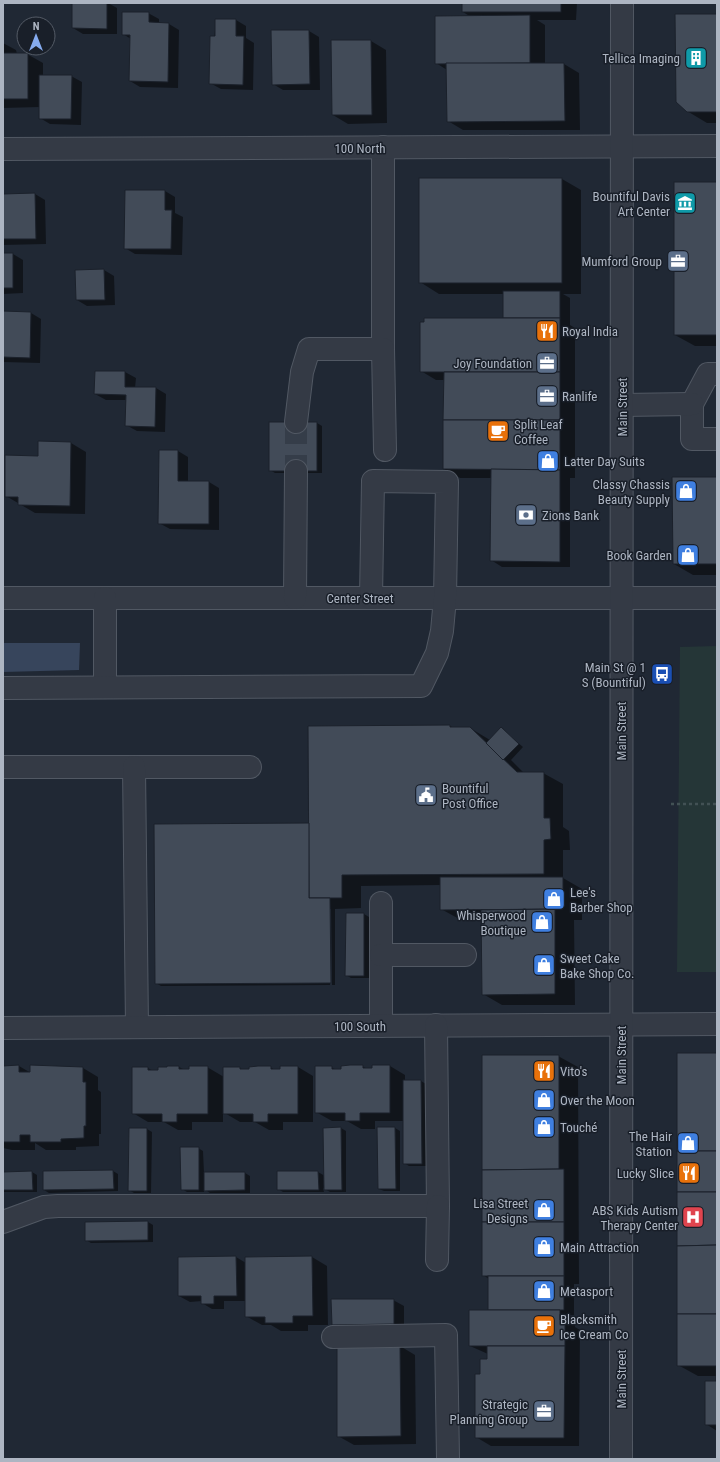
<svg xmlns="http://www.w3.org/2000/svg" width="720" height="1462" font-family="'Roboto Condensed',sans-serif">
  <rect width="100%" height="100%" fill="#202834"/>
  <!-- green -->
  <path fill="#253637" d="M717 646V972H677L680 647Z"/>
  <!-- water -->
  <path fill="#37455c" d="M3 643H80L79 670 3 672Z"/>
  <!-- shadow -->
  <g fill="#0007">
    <path d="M73 3H108L117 8V34H83L73 28Z"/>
    <path d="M463 3H577L576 20H537L545 25V64H564L579 73 580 130H463L448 121 447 70 436 63 471 17 463 12Z"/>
    <path d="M148 13 159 19V24H169L179 30 178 88 140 87 130 81 131 39 123 34Z"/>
    <path d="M717 15V123H707L687 111Z"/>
    <path d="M216 20H236L246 26V38L254 43 253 90 221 89 210 83Z"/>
    <path d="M309 31 319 37 320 90H283L273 84Z"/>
    <path d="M371 41 386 50 387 123 348 124 333 115Z"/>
    <path d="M3 43 16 50 17 54H27L43 63V76H71L82 82 81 125 50 124 40 118V107L3 108Z"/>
    <path d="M562 179 581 190V294H563L570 298V325L575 328V478H570V567H502L491 560 492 478H460L444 469 445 380H436L421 371 504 319V294H439L420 282Z"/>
    <path d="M717 183V346H695L675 335Z"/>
    <path d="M165 191 175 197V213L183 217 182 255 135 254 125 248Z"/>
    <path d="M35 194 45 200 46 244 3 245V195Z"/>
    <path d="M3 254H13L23 260V293L3 294Z"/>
    <path d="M104 270 114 276 115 305 87 306 77 300Z"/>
    <path d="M3 312 31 313 41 319 40 363 3 362Z"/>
    <path d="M96 372H125L136 378 135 388H156L166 394 165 432 137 431 126 425 127 400H106L95 394Z"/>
    <path d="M317 423 322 426V473H275L270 470Z"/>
    <path d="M39 442 71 443 86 452 85 514 35 513 6 496 39 457Z"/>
    <path d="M178 451 188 457V482H209L219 488V530L170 529 159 523Z"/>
    <path d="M717 477V575H693L674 564Z"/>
    <path d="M450 726 454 728H470L490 740 502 729 523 747 511 760 524 773H543L563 784V827L569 831 570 850H563V878L582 889V920H574L575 1005H502L483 994 482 920H461L441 909V885L361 886V908L335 909V985H332L331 909H329L330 985 161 986 156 983 308 824Z"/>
    <path d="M364 914 369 917V978H351L346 975Z"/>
    <path d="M717 1054V1434V1431L706 1424 717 1376H698L678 1365Z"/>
    <path d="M483 1056H558L578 1067 579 1284H574V1315H568L575 1320V1327L580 1330 579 1446H491L476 1437 481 1375 488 1360V1354L470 1346 489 1311V1279L483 1275Z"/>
    <path d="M19 1066 31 1073 83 1068 98 1077V1090L101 1092V1134H99V1146L76 1147V1150H46L35 1143V1150H12L3 1148V1067Z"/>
    <path d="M362 1066 367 1069H373V1066H390L405 1075V1081H421L426 1084V1166H409L404 1163V1121H375V1129H361L347 1121H332L316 1112 331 1067 336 1070Z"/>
    <path d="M168 1067H179L185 1070 207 1067 224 1077 239 1068 244 1070 270 1067 275 1070H281V1067H298L313 1076V1122H283V1130H269L255 1122H240L223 1112V1122H192V1130H178L164 1122H148L133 1113V1068H148L153 1071 168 1068Z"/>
    <path d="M341 1128 346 1131V1192H330L323 1188 324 1192H283L278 1189V1172H318L325 1176Z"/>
    <path d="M395 1128 400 1131V1191H384L379 1189Z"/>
    <path d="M147 1129 152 1132 151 1193H134L129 1190Z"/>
    <path d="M198 1148 203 1151 204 1173H245L250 1176V1193H210L204 1189V1192H187L182 1189Z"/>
    <path d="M113 1171 118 1174V1191L49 1193 44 1190Z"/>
    <path d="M32 1172 37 1175V1192H3V1173Z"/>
    <path d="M148 1222 153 1225V1242L91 1243 86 1240Z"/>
    <path d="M236 1257 246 1263 312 1257 327 1266 328 1325H308V1331H281L271 1325H262L246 1316V1301H224V1309H212L202 1303V1301L190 1302 179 1296V1258Z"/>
    <path d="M393 1300 404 1306V1330H343L333 1324Z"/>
    <path d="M400 1346 415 1355 416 1444 354 1445 338 1436Z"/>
  </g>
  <!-- building -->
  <g fill="#424b58" stroke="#1b212b">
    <path d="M72 3H107V29L72 28Z"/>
    <rect x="462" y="3" width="99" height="9"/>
    <path d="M122 12H149V22L169 23 168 82 129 81 130 35H122Z"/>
    <path d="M675 14H717V112H687L676 102Z"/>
    <path d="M530 15V63L435 64V16Z"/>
    <path d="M215 19H236V36H244L243 85 209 84 210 36H215Z"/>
    <path d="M271 30H309L310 84 272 85Z"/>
    <path d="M331 40H371L372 115H332Z"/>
    <rect x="3" y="53" width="25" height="46"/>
    <path d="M446 63H564L565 121 447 122Z"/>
    <path d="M39 75H72L71 119H39Z"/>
    <rect x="419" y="178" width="143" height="105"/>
    <rect x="674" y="182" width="43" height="153"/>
    <path d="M125 190H165V210H172L171 249H124Z"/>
    <path d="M35 193 36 239H3V194Z"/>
    <rect x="3" y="253" width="10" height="35"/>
    <path d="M104 269 105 300H76L75 270Z"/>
    <rect x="503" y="291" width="57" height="27"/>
    <path d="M3 311 31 312 30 358 3 357Z"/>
    <path d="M424 318H560V372H420V322H424Z"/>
    <path d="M95 371H125V387H156L155 427 125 426 126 395 94 394Z"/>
    <path d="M444 372H560V420H443Z"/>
    <path d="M443 420H560V470L443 469Z"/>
    <rect x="269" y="422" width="48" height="49"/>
    <path d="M38 441 71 442 70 506 18 505V497H5V455L38 456Z"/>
    <path d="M159 450H178V481H209V524H158Z"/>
    <path d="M491 469 560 470V562L490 561Z"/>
    <path d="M672 477H717V564H673Z"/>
    <path d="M450 725V727H470L517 772H544V818H550L551 839 544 840V874L342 875V898H309L308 726Z"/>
    <path d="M501 727 519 744 503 760 486 743Z"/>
    <path d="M309 823V898H330L331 983 155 984 154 824Z"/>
    <path d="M440 877H563V909L440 910Z"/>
    <path d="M555 909V994L482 995 481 910Z"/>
    <path d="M346 913H364V976H345Z"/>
    <rect x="677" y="1053" width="40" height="98"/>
    <path d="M482 1055H559V1169L482 1170Z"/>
    <path d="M19 1065V1072H30V1065L83 1067V1082H86V1126H84V1138L61 1139V1142H30V1135H20V1142H3V1066Z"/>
    <path d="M350 1065H363V1068H372V1065H390V1113H360V1121H345V1113H315V1066H332V1069H341V1066Z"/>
    <path d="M167 1066H179V1069H189V1066H208V1114H177V1122H162V1114H132V1067H148V1070H158V1067H167Z"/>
    <path d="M258 1066H271V1069H280V1066H298V1114H268V1122H253V1114H223V1067H240V1069H249V1067Z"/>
    <path d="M403 1080H421L422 1164H403Z"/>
    <path d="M341 1127 342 1190H324L323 1128Z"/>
    <path d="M377 1127H395L396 1189H378Z"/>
    <path d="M129 1128H147V1191H128Z"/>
    <path d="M180 1147H199V1190H181Z"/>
    <rect x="677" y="1151" width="40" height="41"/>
    <path d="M564 1169V1222H482V1170Z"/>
    <path d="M113 1170 114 1189 43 1190V1171Z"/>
    <path d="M32 1171 33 1190H3V1172Z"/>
    <path d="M277 1171H318L319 1190H277Z"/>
    <path d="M204 1172H245V1190L204 1191Z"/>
    <path d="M677 1192H717V1245L677 1246Z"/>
    <path d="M148 1221V1240L85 1241V1222Z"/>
    <rect x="482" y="1222" width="82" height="54"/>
    <path d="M717 1245V1314H677V1246Z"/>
    <path d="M236 1256 237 1296H214V1304H201V1296H178V1257Z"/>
    <path d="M312 1256 313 1316H293V1323H265V1317H245V1257Z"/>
    <rect x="488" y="1276" width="76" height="34"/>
    <path d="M331 1299H394V1324L332 1325Z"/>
    <path d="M469 1310H560V1320H565V1346H469Z"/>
    <path d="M677 1314H717V1378H716V1366H677Z"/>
    <path d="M400 1345 401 1436 337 1437V1346Z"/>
    <path d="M487 1346H565L564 1438H475V1374H480V1359H487Z"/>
    <path d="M716 1378H717V1435L716 1425H705V1381H716Z"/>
  </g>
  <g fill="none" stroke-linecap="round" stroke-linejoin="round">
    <!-- minor-tunnel -->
    <path stroke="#353d49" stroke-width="22" stroke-dasharray="22 11" stroke-linecap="butt" d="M296 422V471"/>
    <!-- minor casing -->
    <g stroke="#515863" stroke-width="24">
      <g id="minor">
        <path d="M383 147V349"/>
        <path d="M3 149 717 146"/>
        <path d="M717 374H708L692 404V439H717"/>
        <path d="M622 405 692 404"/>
        <path d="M296 422 302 372 309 349H383L385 450"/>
        <path d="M3 598H717"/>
        <path d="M295 598 296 471"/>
        <path d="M105 687V598"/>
        <path d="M3 688 421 686 437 653 442 631 445 598 447 482 373 481 371 598"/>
        <path d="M3 767H250"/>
        <path d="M134 767 137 1027"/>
        <path d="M381 903V1026"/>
        <path d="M381 955H465"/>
        <path d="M3 1028 717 1024"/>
        <path d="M3 1222 44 1207 58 1206H438L436 1025"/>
        <path d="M437 1260 438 1206"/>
        <path d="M333 1337 446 1335 448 1459"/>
        <path d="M621 1459 622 3"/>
      </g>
    </g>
    <!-- path -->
    <path stroke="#425154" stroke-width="2.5" stroke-dasharray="3 3" stroke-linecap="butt" d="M671 804H717"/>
    <!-- minor -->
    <use href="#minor" stroke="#343a45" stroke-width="22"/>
  </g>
  <!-- icons -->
  <defs>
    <g id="building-square" transform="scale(1.15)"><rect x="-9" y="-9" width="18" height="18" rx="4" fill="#0f9aa8" stroke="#191f29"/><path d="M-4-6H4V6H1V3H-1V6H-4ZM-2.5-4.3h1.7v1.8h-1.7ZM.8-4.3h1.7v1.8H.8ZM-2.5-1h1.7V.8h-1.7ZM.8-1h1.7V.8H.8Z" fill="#fff"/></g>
    <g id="museum-square" transform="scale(1.15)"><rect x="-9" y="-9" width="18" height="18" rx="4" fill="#0f9aa8" stroke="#191f29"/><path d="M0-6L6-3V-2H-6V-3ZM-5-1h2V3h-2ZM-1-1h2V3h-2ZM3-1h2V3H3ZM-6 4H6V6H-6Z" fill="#fff"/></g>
    <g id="office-square" transform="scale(1.15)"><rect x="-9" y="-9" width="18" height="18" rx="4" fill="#5c6f8a" stroke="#191f29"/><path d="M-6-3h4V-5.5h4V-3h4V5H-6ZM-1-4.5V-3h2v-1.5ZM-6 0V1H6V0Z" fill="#fff"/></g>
    <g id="restaurant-square" transform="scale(1.15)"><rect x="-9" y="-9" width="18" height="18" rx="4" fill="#e8710a" stroke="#191f29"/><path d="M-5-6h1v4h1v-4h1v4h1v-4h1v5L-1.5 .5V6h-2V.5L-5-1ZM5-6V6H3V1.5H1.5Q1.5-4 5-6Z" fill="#fff"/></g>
    <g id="cafe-square" transform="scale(1.15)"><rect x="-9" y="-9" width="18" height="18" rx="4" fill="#e8710a" stroke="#191f29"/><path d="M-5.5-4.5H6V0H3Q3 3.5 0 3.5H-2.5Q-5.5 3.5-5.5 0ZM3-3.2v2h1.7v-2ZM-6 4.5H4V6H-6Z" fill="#fff"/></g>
    <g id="shop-square" transform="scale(1.15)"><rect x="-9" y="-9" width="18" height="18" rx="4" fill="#3f7fe0" stroke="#191f29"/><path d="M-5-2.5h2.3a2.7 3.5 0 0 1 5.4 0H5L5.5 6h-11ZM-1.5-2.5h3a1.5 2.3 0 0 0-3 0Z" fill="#fff"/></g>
    <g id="bank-square" transform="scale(1.15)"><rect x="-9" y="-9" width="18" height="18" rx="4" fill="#5c6f8a" stroke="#191f29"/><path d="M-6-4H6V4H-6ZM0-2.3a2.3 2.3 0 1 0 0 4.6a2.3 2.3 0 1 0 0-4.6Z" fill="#fff"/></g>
    <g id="bus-square" transform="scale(1.15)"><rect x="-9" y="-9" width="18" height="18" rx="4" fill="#1a4fb4" stroke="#191f29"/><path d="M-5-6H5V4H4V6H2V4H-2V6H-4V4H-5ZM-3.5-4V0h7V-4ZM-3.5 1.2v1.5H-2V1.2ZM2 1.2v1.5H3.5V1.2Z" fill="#fff"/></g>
    <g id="civic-square" transform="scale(1.15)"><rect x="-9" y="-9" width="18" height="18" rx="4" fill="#5c6f8a" stroke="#191f29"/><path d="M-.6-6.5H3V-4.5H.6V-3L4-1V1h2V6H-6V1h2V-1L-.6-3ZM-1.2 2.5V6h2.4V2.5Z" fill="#fff"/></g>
    <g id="hospital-square" transform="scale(1.15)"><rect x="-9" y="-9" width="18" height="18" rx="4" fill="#e0444e" stroke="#191f29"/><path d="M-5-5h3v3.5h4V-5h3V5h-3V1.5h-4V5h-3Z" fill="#fff"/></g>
  </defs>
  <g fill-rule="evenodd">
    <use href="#building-square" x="696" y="58"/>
    <use href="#museum-square" x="685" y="203"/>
    <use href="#office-square" x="678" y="261"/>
    <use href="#restaurant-square" x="547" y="331"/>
    <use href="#office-square" x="547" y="363"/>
    <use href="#office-square" x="547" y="396"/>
    <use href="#cafe-square" x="498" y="431"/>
    <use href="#shop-square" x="548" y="461"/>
    <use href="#shop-square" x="686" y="491"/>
    <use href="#bank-square" x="526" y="515"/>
    <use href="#shop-square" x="688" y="555"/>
    <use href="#bus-square" x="662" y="674"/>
    <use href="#civic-square" x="426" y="795"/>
    <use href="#shop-square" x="554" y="899"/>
    <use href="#shop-square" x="542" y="922"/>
    <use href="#shop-square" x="544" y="965"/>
    <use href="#restaurant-square" x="544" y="1071"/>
    <use href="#shop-square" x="544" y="1100"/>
    <use href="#shop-square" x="544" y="1127"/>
    <use href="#shop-square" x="688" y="1143"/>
    <use href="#restaurant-square" x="689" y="1173"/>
    <use href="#shop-square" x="544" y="1210"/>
    <use href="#hospital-square" x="693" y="1217"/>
    <use href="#shop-square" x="544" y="1247"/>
    <use href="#shop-square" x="544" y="1291"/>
    <use href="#cafe-square" x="544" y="1326"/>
    <use href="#office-square" x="544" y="1411"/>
  </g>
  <g text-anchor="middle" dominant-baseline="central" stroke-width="3" stroke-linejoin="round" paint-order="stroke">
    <!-- poi labels -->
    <g font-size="13" fill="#adb5c2" stroke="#191f29" text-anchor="start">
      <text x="680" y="58" text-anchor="end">Tellica Imaging</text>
      <text x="670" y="196" text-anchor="end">Bountiful Davis<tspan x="670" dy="15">Art Center</tspan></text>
      <text x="662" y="261" text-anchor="end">Mumford Group</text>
      <text x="562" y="331">Royal India</text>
      <text x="532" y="363" text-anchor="end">Joy Foundation</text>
      <text x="562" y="396">Ranlife</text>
      <text x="514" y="424">Split Leaf<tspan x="514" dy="15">Coffee</tspan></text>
      <text x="564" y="461">Latter Day Suits</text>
      <text x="670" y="484" text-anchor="end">Classy Chassis<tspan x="670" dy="15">Beauty Supply</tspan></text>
      <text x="542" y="515">Zions Bank</text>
      <text x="672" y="555" text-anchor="end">Book Garden</text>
      <text x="646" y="667" text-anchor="end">Main St @ 1<tspan x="646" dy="15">S (Bountiful)</tspan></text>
      <text x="442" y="788">Bountiful<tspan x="442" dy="15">Post Office</tspan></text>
      <text x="570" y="892">Lee's<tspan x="570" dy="15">Barber Shop</tspan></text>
      <text x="526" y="915" text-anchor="end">Whisperwood<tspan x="526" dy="15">Boutique</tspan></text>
      <text x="560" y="958">Sweet Cake<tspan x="560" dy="15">Bake Shop Co.</tspan></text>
      <text x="560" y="1071">Vito's</text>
      <text x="560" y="1100">Over the Moon</text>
      <text x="560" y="1127">Touché</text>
      <text x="672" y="1136" text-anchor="end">The Hair<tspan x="672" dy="15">Station</tspan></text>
      <text x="674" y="1173" text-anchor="end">Lucky Slice</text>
      <text x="528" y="1203" text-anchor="end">Lisa Street<tspan x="528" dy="15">Designs</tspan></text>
      <text x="678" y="1210" text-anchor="end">ABS Kids Autism<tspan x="678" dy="15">Therapy Center</tspan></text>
      <text x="560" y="1247">Main Attraction</text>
      <text x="560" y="1291">Metasport</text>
      <text x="560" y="1319">Blacksmith<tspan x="560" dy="15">Ice Cream Co</tspan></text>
      <text x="528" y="1404" text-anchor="end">Strategic<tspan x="528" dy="15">Planning Group</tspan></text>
    </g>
    <!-- street labels -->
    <g font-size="13" fill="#adb5c2" stroke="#191f29">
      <text x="360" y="148">100 North</text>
      <text transform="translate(622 407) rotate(-90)">Main Street</text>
      <text x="360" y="598">Center Street</text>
      <text transform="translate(621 731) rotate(-90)">Main Street</text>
      <text x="360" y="1026">100 South</text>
      <text transform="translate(621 1055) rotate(-90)">Main Street</text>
      <text transform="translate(621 1379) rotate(-90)">Main Street</text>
    </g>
  </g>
  <!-- border -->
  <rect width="720" height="1462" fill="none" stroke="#adb5c2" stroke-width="8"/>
  <!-- north arrow -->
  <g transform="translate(36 36)"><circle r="19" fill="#191f29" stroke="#545b66"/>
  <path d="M0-3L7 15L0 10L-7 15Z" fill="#85abef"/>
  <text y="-6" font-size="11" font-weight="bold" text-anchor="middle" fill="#adb5c2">N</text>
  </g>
</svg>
